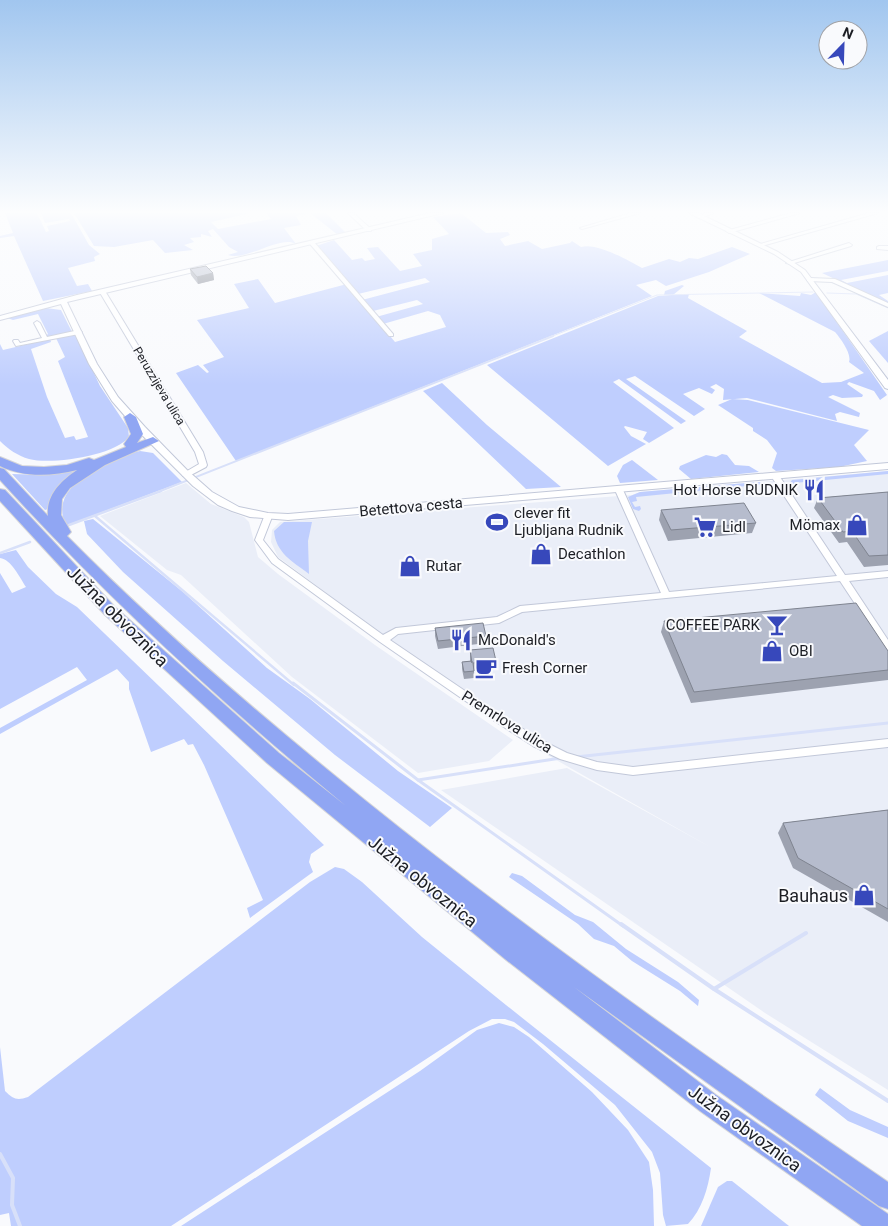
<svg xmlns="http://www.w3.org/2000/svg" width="888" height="1226" font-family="Roboto,sans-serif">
  <rect width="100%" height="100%" fill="#f9fafd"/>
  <!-- built -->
  <g fill="#eaeef8">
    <path d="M888 471V1090L765 1013 441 790 567 768 712 848 535 748 278 557 271 542 272 530 280 522 632 495 640 492Z"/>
    <path d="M186 483 211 504 244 517 249 522 258 557 278 574 375 645 513 740 489 761 418 773 292 677 181 575 167 570 100 516Z"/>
  </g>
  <!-- green -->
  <g fill="#bfcefe">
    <path d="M5 213H37L46 232 49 231 47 226 70 221 69 219 45 223 41 213H71L89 245 100 254 94 257 95 261 68 268 77 286 88 284 92 291 43 301 14 236 0 238V236L13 233Z"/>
    <path d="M74 213H251L211 222 218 229 271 219 266 213H326L346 233 338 235 310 213 296 216 301 225 284 228 296 244C280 235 248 261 228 255L238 252 229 247 213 229 208 231 212 237 201 234V237L190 238 194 242 184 245 193 250 165 253 153 240 114 247 94 246Z"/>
    <path d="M461 213 486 233 508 232 510 235 500 239 505 246 528 241 542 249 570 243 572 241 581 247C596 242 628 260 642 268L669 259 680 262 689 258 698 259 732 247 750 254 709 272 666 286 656 280 636 285 652 296 236 461 176 373 198 365 207 373 209 372 203 365 224 357 197 320 249 308 234 284 258 279 275 303 347 284 395 342 446 327 440 315 428 311 383 324 376 317 423 304 417 300 373 311 362 300 430 282 425 278 358 294 316 246 334 240 352 260 362 258 365 261 375 259 367 248 378 247 400 271 422 266 413 254 432 250V239L449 234 433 217Z"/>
    <path d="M888 260V271L841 280 847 283 888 275V293L879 295 888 301V304L822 273Z"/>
    <path d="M682 285 684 286 673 295 689 294 688 298 747 331 739 337 822 383 841 382 864 373 849 362C852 354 841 339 835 332L759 293 800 296 801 293 811 295 816 292 887 395 880 400 874 391 849 382 847 384 863 395 862 397 842 398 833 395 828 397 860 413 859 417 840 412 835 414 837 421 747 398 723 400 724 389 716 384 710 387 715 390 712 394 699 388 683 394 705 409 694 416 635 376 626 379 686 421 681 424 619 379 613 382 674 428 649 443 643 439 647 432 625 426 624 427 631 436 646 444 608 466 487 365 658 296 671 295H664L665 291Z"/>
    <path d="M46 308 61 310 72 332 48 338 45 336 48 334 38 314 13 320 7 318Z"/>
    <path d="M888 331V363L869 341Z"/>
    <path d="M72 334 76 335 100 386 128 428 129 437C114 456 51 465 29 459 18 456 8 449 0 441V344L3 350 50 339 51 342 31 349 47 397 65 438 74 436 76 440 88 437 58 361 65 357 56 338Z"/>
    <path d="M442 383 487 425 561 487 526 489 423 391Z"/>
    <path d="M732 399 748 400 869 430 854 445 867 461 839 467 776 471 772 468 777 453 767 440 753 431V428L718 405Z"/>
    <path d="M140 451 153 453 182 482 65 526C63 519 61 510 63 503 70 476 116 457 140 451Z"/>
    <path d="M722 454 727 455 735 465 749 466 759 472 691 479 679 469 680 466 706 455 716 457Z"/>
    <path d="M632 460 658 480 620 483 617 476 623 465Z"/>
    <path d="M82 467C67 478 50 489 48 509L45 510 12 474 47 475Z"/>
    <path d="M888 471V474L794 483 796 486H791L793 489H790L788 486 792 480Z"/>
    <path d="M758 482 770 483 776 488 767 484 636 497 637 501 632 502 635 507 640 506 641 509 639 511 633 509 628 497 640 492Z"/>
    <path d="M93 519 183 592 267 668 310 699 398 771 452 808 430 827 335 755 223 661 123 572 87 534 84 521Z"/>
    <path d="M284 522H312L308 541 309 574C292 561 276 553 274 531Z"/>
    <path d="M16 550 28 567 56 594 77 607 324 845 311 854 309 862 313 872 250 918 247 908 263 900 204 765 193 744 188 745 184 739 151 752 129 689V682L117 669 0 734V728L87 680 77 667 0 709V573L12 593 26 587C20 578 11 559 0 558V554Z"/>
    <path d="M335 867 344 869 362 882 422 937 501 1001 711 1168C708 1189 702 1209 688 1224L666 1226 663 1215 660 1173 652 1152 615 1105 543 1044 514 1022 505 1019H492L469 1031 171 1226H11L9 1213 0 1215V1047L5 1091C13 1099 17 1101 28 1097L310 882Z"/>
    <path d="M512 873 522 876 575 915 593 922 626 949 678 982 699 1000 698 1006 680 991 632 961 614 946 594 939 578 924 509 877Z"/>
    <path d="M499 1023 514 1027 529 1037 592 1092 628 1130 649 1162 653 1190 654 1226H181L420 1071 477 1030Z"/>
    <path d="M820 1088 850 1110 888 1127V1138L848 1121 815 1095Z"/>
    <path d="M727 1181H732L789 1226H701L718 1187Z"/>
  </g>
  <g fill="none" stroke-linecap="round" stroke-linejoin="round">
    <!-- stream-far4 -->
    <g stroke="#d8e0f9" stroke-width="1">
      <path d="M827 293 856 294 888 308"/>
      <path d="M550 337 657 295 813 292"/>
    </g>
    <!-- stream-far3 -->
    <path stroke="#d8e0f9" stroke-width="2" d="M158 492 553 336"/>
    <!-- stream-far2 -->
    <g stroke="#d8e0f9" stroke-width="2.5">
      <path d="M95 516 294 685"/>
      <path d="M69 525 161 491"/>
      <path d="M0 553 30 542"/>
    </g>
    <!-- stream-far1 -->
    <g stroke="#d8e0f9" stroke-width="3">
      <path d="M293 683 418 780 623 926"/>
      <path d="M576 757 888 723"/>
      <path d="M418 780 561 758"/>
    </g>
    <!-- stream -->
    <g stroke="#d8e0f9" stroke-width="4">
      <path d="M621 924 714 989 888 1101"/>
      <path d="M714 989 806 933"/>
      <path d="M0 1154 13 1178 12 1205 20 1226"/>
    </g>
    <!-- street casing -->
    <g stroke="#c2c8d9" stroke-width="2">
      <g id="street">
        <path d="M348 213H353L371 229V231H367Z"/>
        <path d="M631 213H640L582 229 580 228Z"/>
        <path d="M706 213H714L699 218 697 217Z"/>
        <path d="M791 213H800L729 233 726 231Z"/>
        <path d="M869 213H878L762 246 757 245Z"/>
        <path d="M310 242H314L393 334V336H389L310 244Z"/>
        <path d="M849 243 852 245 851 246 791 264 786 263Z"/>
        <path d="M879 246H888V250L877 249V247Z"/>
        <path d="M810 278 835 279 888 303V307L832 282 808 281 807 280Z"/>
        <path d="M100 290 105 291 203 452 207 465 206 467 189 476H183L182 474 199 464 195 452 99 291Z"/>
        <path d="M37 321 40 323 47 337 79 330 82 332 79 334 16 346 13 341 14 340H18L20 343 42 338 34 323Z"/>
        <path d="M772 474H778L845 575 888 571V577L849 581 888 640V650L885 649 840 581 522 612 499 623 398 634 390 640 499 714 541 740 567 753 597 762 633 767 888 739V747L633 775 597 770 560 759 533 746 493 720 380 642 272 563 255 540 264 517 265 515H271L272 517 263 540 278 559 383 635 396 628 497 617 520 606 661 593 615 490 619 488 623 490 669 592 837 576 771 476Z"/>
      </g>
    </g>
    <!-- secondary casing -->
    <g stroke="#c2c8d9" stroke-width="2">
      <g id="secondary">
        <path d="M430 213H443L67 302 97 364 118 397 145 427 187 470 212 492 239 507 268 513 288 514 888 463V469L288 520 250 517 232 511 218 505 193 486 138 431 112 401 89 364 61 304 0 320V316L77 295Z"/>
        <path d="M689 213H698L778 252 805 270 888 380V389L885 388 801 272 774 254Z"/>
      </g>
    </g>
    <!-- highway casing -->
    <g stroke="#d6d6d8" stroke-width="2">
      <path id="highway" d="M130 413 136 417 143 434 137 443 153 437 159 441 105 465 70 488 62 499 61 515 71 532 67 536C161 631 262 717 366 801 534 936 710 1060 888 1182V1209L879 1206 574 987 716 1095 888 1214V1226H862L700 1111 505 959 267 763 105 615 0 501V489L5 490 115 607 279 753 346 806C224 705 107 598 0 480V468L4 469 48 516C46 495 61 481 77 470 52 476 24 478 0 466V457L22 466 44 467 67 465 89 458 94 460 126 447 124 444 131 434 124 417Z"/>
    </g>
    <!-- street -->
    <use href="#street" fill="#fff" fill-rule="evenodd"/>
    <!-- secondary -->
    <use href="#secondary" fill="#fff" fill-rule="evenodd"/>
    <!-- highway -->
    <use href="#highway" fill="#90a6f3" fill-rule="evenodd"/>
  </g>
  <!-- wall -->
  <g fill="#9da2b0">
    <path d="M190 269 213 273 214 280 198 284 191 275Z"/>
    <path d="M888 492V565L864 567 847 542 839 543 814 508 818 498Z"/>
    <path d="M661 510 756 523 752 533 668 541 659 520Z"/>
    <path d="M664 621 888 651V680L691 703 661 632Z"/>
    <path d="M435 628 486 636V643L438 649 435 636Z"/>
    <path d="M470 650 496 661 495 669 474 671V678L464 679 462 669V662L470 661Z"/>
    <path d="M888 810V922L793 868 778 833 783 823Z"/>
  </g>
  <!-- shaded-wall -->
  <path fill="#7f8490" d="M213 273 214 280 198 284 197 277Z"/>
  <!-- building -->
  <g fill="#b6bccd" stroke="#7f8490">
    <path d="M206 266 213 273 197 277 190 269Z"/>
    <path d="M888 492V555L869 556 852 531 843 532 818 498Z"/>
    <path d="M744 503 756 523 671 530 661 510Z"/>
    <path d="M856 603 888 651V670L694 692 664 621Z"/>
    <path d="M483 623 486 636 438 641 435 628Z"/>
    <path d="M493 648 496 661 473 663 474 671 464 672 462 662 472 661V663L470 650Z"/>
    <path d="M888 810V909L798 858 783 823Z"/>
  </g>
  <!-- sky -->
  <linearGradient id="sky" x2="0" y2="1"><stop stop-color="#a1c6ef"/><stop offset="0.55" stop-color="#fcfdfe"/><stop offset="1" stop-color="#fcfdfe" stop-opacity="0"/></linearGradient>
  <rect width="888" height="385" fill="url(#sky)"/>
  <!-- icons -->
  <defs>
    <g id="restaurant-bare" transform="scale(1.725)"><path d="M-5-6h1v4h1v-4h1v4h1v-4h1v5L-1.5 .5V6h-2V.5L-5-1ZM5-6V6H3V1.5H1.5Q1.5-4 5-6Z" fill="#3748bb" stroke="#f9fafd" stroke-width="2.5" paint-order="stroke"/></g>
    <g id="stadium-bare" transform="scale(1.725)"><path d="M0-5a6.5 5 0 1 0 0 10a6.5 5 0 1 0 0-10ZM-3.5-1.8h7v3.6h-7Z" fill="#3748bb" stroke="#f9fafd" stroke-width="2.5" paint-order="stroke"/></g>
    <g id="shop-bare" transform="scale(1.725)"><path d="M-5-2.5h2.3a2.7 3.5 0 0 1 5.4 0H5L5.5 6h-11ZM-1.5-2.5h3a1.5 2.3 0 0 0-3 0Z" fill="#3748bb" stroke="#f9fafd" stroke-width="2.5" paint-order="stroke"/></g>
    <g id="supermarket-bare" transform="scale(1.725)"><path d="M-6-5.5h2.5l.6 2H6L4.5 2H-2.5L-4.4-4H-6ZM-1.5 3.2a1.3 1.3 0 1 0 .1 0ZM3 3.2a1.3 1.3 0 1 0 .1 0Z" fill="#3748bb" stroke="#f9fafd" stroke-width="2.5" paint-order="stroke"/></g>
    <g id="bar-bare" transform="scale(1.725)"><path d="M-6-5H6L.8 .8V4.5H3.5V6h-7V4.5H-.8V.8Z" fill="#3748bb" stroke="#f9fafd" stroke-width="2.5" paint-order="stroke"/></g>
    <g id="cafe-bare" transform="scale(1.725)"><path d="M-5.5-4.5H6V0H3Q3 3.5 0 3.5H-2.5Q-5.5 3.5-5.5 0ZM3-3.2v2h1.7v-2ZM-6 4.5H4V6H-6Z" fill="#3748bb" stroke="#f9fafd" stroke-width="2.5" paint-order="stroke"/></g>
  </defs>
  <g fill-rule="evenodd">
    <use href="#restaurant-bare" x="814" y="490"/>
    <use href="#stadium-bare" x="497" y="522"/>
    <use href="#shop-bare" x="857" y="525"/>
    <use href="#supermarket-bare" x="705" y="527"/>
    <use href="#shop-bare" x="541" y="554"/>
    <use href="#shop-bare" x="410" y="566"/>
    <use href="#bar-bare" x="777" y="625"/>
    <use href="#restaurant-bare" x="461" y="640"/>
    <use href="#shop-bare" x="772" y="651"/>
    <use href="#cafe-bare" x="486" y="668"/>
    <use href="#shop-bare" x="864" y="895"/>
  </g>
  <g text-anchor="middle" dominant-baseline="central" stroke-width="4" stroke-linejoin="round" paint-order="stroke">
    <!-- far-street labels -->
    <g font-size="12" fill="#1c1e24" stroke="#f9fafd">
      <text transform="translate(159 386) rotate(59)">Peruzzijeva ulica</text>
    </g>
    <!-- poi labels -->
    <g font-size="15" fill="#1c1e24" stroke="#f9fafd" text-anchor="start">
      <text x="798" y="490" text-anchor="end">Hot Horse RUDNIK</text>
      <text x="514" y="513">clever fit<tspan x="514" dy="17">Ljubljana Rudnik</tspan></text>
      <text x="840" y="525" text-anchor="end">Mömax</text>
      <text x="722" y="527">Lidl</text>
      <text x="558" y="554">Decathlon</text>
      <text x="426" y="566">Rutar</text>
      <text x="760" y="625" text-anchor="end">COFFEE PARK</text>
      <text x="478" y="640">McDonald's</text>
      <text x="789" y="651">OBI</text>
      <text x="502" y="668">Fresh Corner</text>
    </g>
    <!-- street labels -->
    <g font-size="15" fill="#1c1e24" stroke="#f9fafd">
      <text transform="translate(411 507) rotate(-5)">Betettova cesta</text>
      <text transform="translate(507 722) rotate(32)">Premrlova ulica</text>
    </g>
    <!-- near-street labels -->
    <g font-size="18" fill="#1c1e24" stroke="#f9fafd">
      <text transform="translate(118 616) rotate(45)">Južna obvoznica</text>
      <text transform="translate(423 881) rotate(39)">Južna obvoznica</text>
      <text transform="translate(745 1128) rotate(36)">Južna obvoznica</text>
    </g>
    <!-- near-poi labels -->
    <g font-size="18" fill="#1c1e24" stroke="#f9fafd" text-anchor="end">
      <text x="848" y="895">Bauhaus</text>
    </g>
  </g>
  <!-- north arrow -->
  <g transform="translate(843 45) rotate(23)"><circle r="24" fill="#f9fafd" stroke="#a1a2a6"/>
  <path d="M0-4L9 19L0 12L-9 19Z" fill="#3748bb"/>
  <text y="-8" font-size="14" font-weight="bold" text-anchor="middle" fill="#1c1e24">N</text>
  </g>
</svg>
